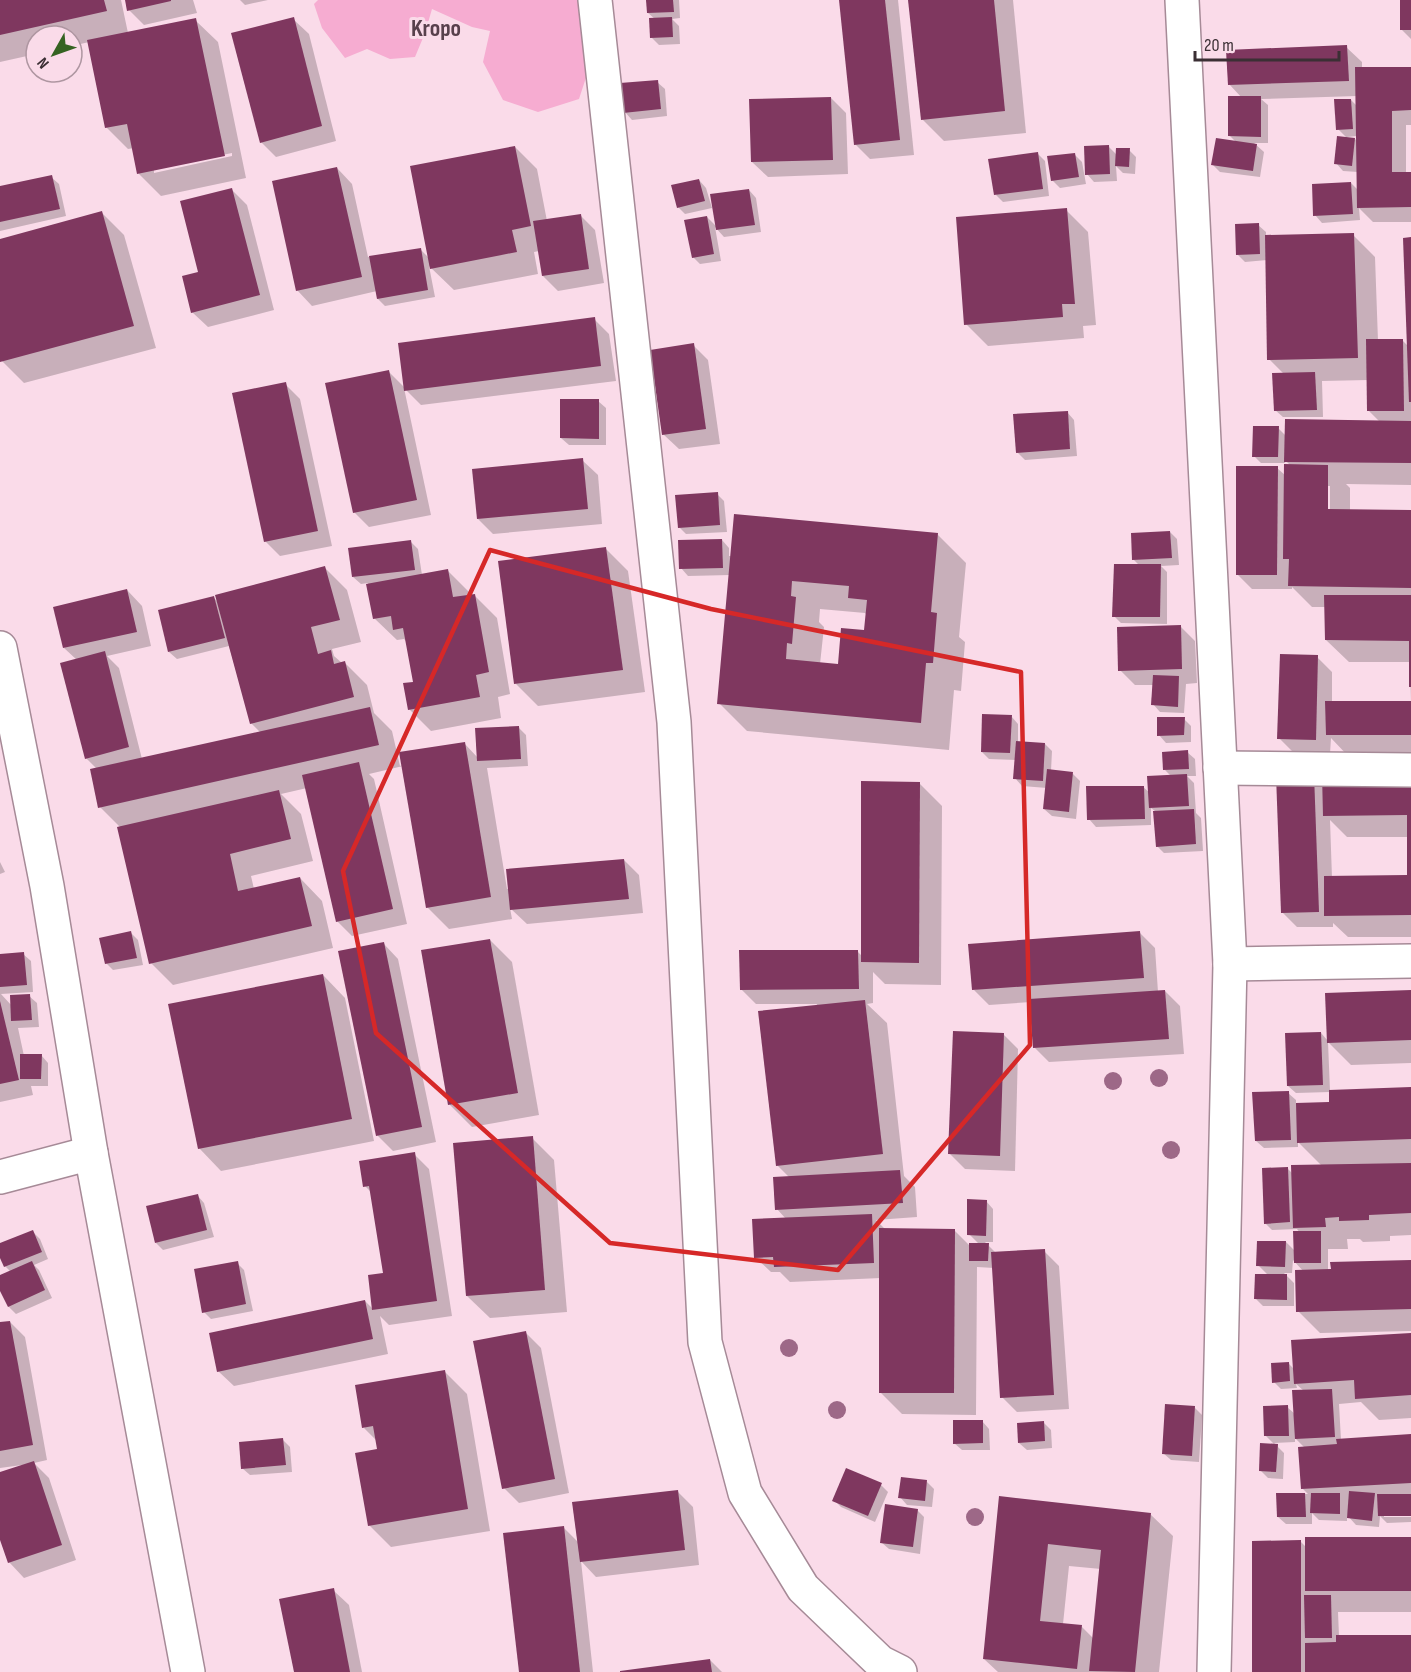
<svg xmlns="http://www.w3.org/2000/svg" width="1411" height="1672" font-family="'Sofia Sans Condensed',sans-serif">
  <rect width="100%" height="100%" fill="#fadbe9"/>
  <!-- green -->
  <path fill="#f6acd1" d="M318 0H585L594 53 579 99 538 112 503 100 483 62 490 31 472 27 432 9 425 33 415 57 390 59 367 49 345 58 322 28 314 4Z"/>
  <!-- shadow -->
  <g fill="#0003" fill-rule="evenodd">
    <path d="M0 0H121L128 33 195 20 218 42 246 178 161 196 139 174 134 148 128 149 106 127 89 42 72 46V36H36V54L0 62ZM232 153V156L154 173V169Z"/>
    <path d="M126 0H193L197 13 144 25 129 10Z"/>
    <path d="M240 0H268L245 5Z"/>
    <path d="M648 0H679L680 18 672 19 679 26 680 44 659 45 651 37 655 19 648 13Z"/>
    <path d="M841 0H898L914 155 870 159 855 144Z"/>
    <path d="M909 0H1013L1026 133 944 141 922 119Z"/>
    <path d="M1401 0H1411V39L1402 30Z"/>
    <path d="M293 19 309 34 336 141 276 157 261 142Z"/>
    <path d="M1346 47 1362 62V69L1411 68V125H1406V173H1411V222H1373L1359 208 1360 220 1322 223 1315 215 1351 183 1358 190V172L1343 171 1336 163 1355 139 1358 142 1357 136 1347 137V138L1338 129 1351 100 1357 106V96L1261 99 1268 105V143H1254L1264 152 1260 177 1220 172 1213 165 1236 142 1229 135 1242 98 1229 84Z"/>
    <path d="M657 82 665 89 667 116 632 120 625 112Z"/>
    <path d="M831 98 846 113 848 174 768 177 752 162Z"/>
    <path d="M1108 146 1117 155 1129 150 1136 157 1135 174 1123 173 1116 166 1117 181 1094 182 1087 174Z"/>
    <path d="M515 147 537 169 547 221 580 215 595 230 604 283 558 291 543 276 539 251 534 252 538 274 454 290 429 266 435 297 385 306 378 299 377 291 312 306 297 290 337 168 352 184 368 257 420 249 430 259Z"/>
    <path d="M1038 154 1045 161 1049 196 1003 202 996 195Z"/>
    <path d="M1074 154 1082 162 1086 184 1060 188 1052 180Z"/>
    <path d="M51 177 59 184 66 216 0 231V188Z"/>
    <path d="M699 180 706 188 712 208 685 214 678 207Z"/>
    <path d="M232 190 247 205 274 310 208 327 192 312 200 273Z"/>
    <path d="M749 190 756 198 761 232 724 237 715 227 721 261 700 264 693 257 707 217 717 227Z"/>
    <path d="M1066 210 1088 232 1096 325 1083 326 1084 338 988 346 966 324Z"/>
    <path d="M102 213 124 235 156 348 24 383 2 361 0 355V241Z"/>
    <path d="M1258 225 1266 232V236L1353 235 1375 257 1378 341 1402 340 1408 346 1411 239V485L1346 484 1350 488V511L1411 512V757H1349L1331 738 1330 754 1294 753 1279 738 1317 657 1332 672V702H1411L1410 662H1349L1326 640V607H1312L1292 587V589H1252L1237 574 1277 468 1286 476 1291 466 1285 460V463H1261L1254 456 1278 428 1286 436 1380 422 1369 411 1368 380 1322 381 1323 417H1283L1275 410 1284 374 1269 359 1267 260 1245 262 1237 254ZM1327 486H1330V517H1327Z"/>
    <path d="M594 319 609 334 616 381 421 405 404 388 431 515 369 527 354 512 389 372 406 389Z"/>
    <path d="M693 345 708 360 720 444 679 449 663 434Z"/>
    <path d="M285 384 300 399 332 546 280 556 265 541Z"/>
    <path d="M598 401 606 408V445H569L561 438Z"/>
    <path d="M1067 412 1074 420 1077 456 1025 460 1017 452Z"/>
    <path d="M582 460 598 475 602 524 493 534 478 519Z"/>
    <path d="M717 494 724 501 727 532 686 534 679 527Z"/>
    <path d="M1170 532 1177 539 1179 565 1161 566 1167 572V624L1121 623 1114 616 1139 565 1133 559Z"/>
    <path d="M937 534 966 563 959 637 965 642 961 691 954 690 949 750 747 731 719 703 730 575 688 576 681 568 722 540 729 548V556H732ZM820 609 865 613 867 615 866 632 839 666 820 664 824 627 819 622Z"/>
    <path d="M411 542 418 549 422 575 447 570 469 592 470 596 474 595 497 618 510 694 498 697 501 718 431 731 409 709 415 683 408 643 404 639 397 640 374 618 368 583 361 584 353 577Z"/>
    <path d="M606 549 628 571 645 692 538 706 516 684Z"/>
    <path d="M325 568 347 590 361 642 332 649 334 656 342 663H345L367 685 374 713 392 731 400 766 464 743 478 758 519 728 526 735 528 766 487 768 507 889 624 860 639 875 643 913 527 924 510 908 512 919 449 929 427 907 403 766 369 774 374 779 407 924 352 936 337 921 307 788 281 794 301 814 313 861 251 876 254 889 300 878 322 901 333 948 173 985 151 963 121 828 100 807 97 769 86 758 77 660 64 648 127 590 142 606 151 646 107 656 119 668 142 759 261 733 251 723 229 646 177 659 169 652 214 598 218 602Z"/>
    <path d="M1180 626 1195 641 1197 683 1186 684 1184 713 1160 712 1153 704 1154 685H1135L1120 670Z"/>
    <path d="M1011 716 1018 724V743L1045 744 1052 751 1051 771 1073 774 1080 781 1076 819 1052 816 1044 809 1047 788 1022 786 1015 778 1016 760 989 759 982 752Z"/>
    <path d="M1184 719 1191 726V742L1166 743 1159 735Z"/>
    <path d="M1187 752 1195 759 1196 776H1187L1194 783 1196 813 1201 818 1203 851 1164 853 1157 846 1155 811 1151 808V825L1096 827 1089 819 1143 787 1150 793 1171 776 1165 770Z"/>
    <path d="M1411 774V937H1348L1333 923V927H1297L1282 912 1278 776ZM1330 820 1347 837H1409V876L1332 878Z"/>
    <path d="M920 784 942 806 941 985 885 984 873 972V1003L867 1004 887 1023 904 1176 915 1187 917 1217 876 1220 886 1230 955 1231 971 1247 979 1244 969 1234 986 1201 993 1209V1242H985L995 1252 1044 1251 1059 1266 1069 1409 1017 1412 1002 1397 994 1268 977 1267 976 1415 902 1414 880 1392 881 1278 790 1282 780 1272H771L755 1257 786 1219 777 1209 790 1178 777 1165 817 1004H756L741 989 857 951 862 956Z"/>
    <path d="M0 862 5 872 0 874Z"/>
    <path d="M131 933 138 940 143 965 113 970 106 963Z"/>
    <path d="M1140 933 1155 948 1158 992 1165 991 1180 1006 1184 1054 1049 1062 1034 1047 1031 1002 989 1005 974 990Z"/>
    <path d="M490 940 512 962 539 1115 472 1127 450 1105Z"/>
    <path d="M383 943 398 959 436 1142 393 1151 378 1136 340 952Z"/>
    <path d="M23 954 31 961 33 992 1 994 12 1006 29 996 37 1003 39 1027 18 1028 24 1056 41 1055 48 1063V1086H31L33 1095 0 1102V955Z"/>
    <path d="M323 975 345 998 374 1141 221 1171 199 1148Z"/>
    <path d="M1411 992V1063L1351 1065 1328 1042 1330 1091 1411 1089V1235L1390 1236V1241L1363 1242 1360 1239H1347L1348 1249H1328V1271L1411 1261V1331L1320 1333 1298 1311 1304 1272 1293 1260 1292 1273H1284L1294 1283V1306H1263L1256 1299 1268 1275 1258 1265 1286 1242 1295 1251 1300 1233 1297 1229 1272 1230 1265 1223 1287 1168 1293 1174 1322 1166 1298 1142V1147L1264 1148 1256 1141 1288 1093 1296 1100V1104L1331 1103 1330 1092 1296 1093 1288 1086 1321 1033 1328 1041Z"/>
    <path d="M1003 1034 1018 1049 1015 1171 965 1169 950 1154Z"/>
    <path d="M532 1138 554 1160 567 1312 490 1318 467 1296Z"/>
    <path d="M414 1154 429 1169 452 1316 389 1325 380 1316 388 1354 234 1386 218 1371 365 1301 374 1310 369 1276 384 1274 372 1193 365 1186Z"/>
    <path d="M197 1195 204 1203 214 1237 163 1250 156 1243Z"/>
    <path d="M33 1232 40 1239 48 1259 34 1265 39 1270 52 1298 16 1314 9 1307 0 1287V1276L11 1272 5 1266 0 1254V1245Z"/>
    <path d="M237 1263 244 1270 253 1311 211 1319 204 1312Z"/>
    <path d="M10 1322 25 1337 47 1460 34 1463 49 1478 76 1560 24 1578 9 1562 0 1536V1474L22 1466V1465L0 1468V1324Z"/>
    <path d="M526 1333 541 1348 569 1493 519 1503 504 1488Z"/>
    <path d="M1411 1334V1418L1379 1420 1361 1402 1339 1404 1341 1440 1411 1436V1514H1384V1517H1411V1522L1387 1523 1380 1516 1379 1527 1356 1525 1347 1515V1521L1319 1520 1312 1513V1524H1286L1278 1517V1494H1308L1302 1488 1305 1448 1295 1438V1442L1274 1443 1284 1453 1283 1479 1268 1478 1260 1470 1275 1445 1265 1435 1287 1407 1295 1414 1304 1391 1296 1384 1297 1388 1281 1389 1274 1382 1289 1364 1294 1369Z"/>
    <path d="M445 1372 467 1394 490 1531 391 1547 369 1525 378 1451 377 1441 364 1428Z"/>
    <path d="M1194 1407 1202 1415 1199 1462 1171 1460 1163 1453Z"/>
    <path d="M982 1421 989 1429 990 1450H962L954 1443Z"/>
    <path d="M1044 1423 1051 1430 1052 1448 1027 1450 1019 1443Z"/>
    <path d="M283 1440 290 1447 292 1472 250 1475 242 1468Z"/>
    <path d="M926 1481 934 1489 932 1507 907 1505 900 1497Z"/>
    <path d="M881 1485 888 1492 875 1522 841 1507 834 1500Z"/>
    <path d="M678 1492 693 1507 699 1565 596 1577 581 1561 593 1672H520L564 1528 579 1543Z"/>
    <path d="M1000 1498 1150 1514 1173 1536 1159 1672H998L984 1659ZM1069 1566 1101 1569 1094 1639 1081 1626 1063 1624Z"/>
    <path d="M917 1510 924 1517 920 1554 889 1549 881 1542Z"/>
    <path d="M1411 1539V1612H1338L1339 1636H1411V1672H1253L1301 1542 1306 1547Z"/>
    <path d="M333 1590 349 1605 362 1672H295Z"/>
    <path d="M710 1660 722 1672H621Z"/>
  </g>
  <!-- building -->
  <g fill="#7f375f" fill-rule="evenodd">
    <path d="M0 0H104L107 11 0 35Z"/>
    <path d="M125 0H171V1L127 11Z"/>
    <path d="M646 0H673L674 12 647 13Z"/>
    <path d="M839 0H885L900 140 854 145Z"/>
    <path d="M908 0H994L1005 111 921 120Z"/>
    <rect x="1400" y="0" width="11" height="30"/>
    <path d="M294 17 322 126 260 143 231 33Z"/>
    <path d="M672 17 673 37 650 38 649 18Z"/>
    <path d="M196 18 225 156 137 174 127 124 105 128 87 40Z"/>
    <path d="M1347 45 1349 81 1228 85 1226 50Z"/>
    <path d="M1355 67H1411V110L1392 111V172H1411V207L1357 208Z"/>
    <path d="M658 80 661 109 623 113 620 83Z"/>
    <path d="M1228 96H1261V137L1228 136Z"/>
    <path d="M831 97 833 160 751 162 749 99Z"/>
    <path d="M1334 99H1351L1353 129 1336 130Z"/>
    <path d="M1337 136 1355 138 1352 166 1334 164Z"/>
    <path d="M1216 138 1257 144 1253 171 1211 165Z"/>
    <path d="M1109 145 1110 174 1085 175 1084 146Z"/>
    <path d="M515 146 531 226 512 230 517 252 430 269 410 166Z"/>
    <path d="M1116 148H1130L1129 167 1115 166Z"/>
    <path d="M1038 152 1043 189 994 195 988 159Z"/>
    <path d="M1075 153 1079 177 1051 181 1047 156Z"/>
    <path d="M337 167 362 277 296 291 272 181Z"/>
    <path d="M52 175 60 209 0 222V186Z"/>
    <path d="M699 179 705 201 677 208 671 185Z"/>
    <path d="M1351 182 1353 214 1313 216 1312 184Z"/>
    <path d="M232 188 260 295 191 313 182 276 198 272 180 201Z"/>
    <path d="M749 189 755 225 716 230 710 194Z"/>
    <path d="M1067 208 1075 304H1062L1063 317 964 325 956 217Z"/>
    <path d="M102 211 134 326 0 362V239Z"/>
    <path d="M581 214 589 269 542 276 533 221Z"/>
    <path d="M707 216 714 254 692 258 684 220Z"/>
    <path d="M1259 223 1260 254 1236 255 1235 224Z"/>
    <path d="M1354 233 1358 358 1267 360 1265 235Z"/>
    <path d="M1411 237V402H1409L1403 238Z"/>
    <path d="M421 248 428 290 377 299 369 256Z"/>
    <path d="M595 317 601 366 404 391 398 343Z"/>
    <path d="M1366 339H1403L1404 411H1367Z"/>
    <path d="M694 343 706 429 662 435 650 350Z"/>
    <path d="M389 370 417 500 353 513 325 383Z"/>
    <path d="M1315 372 1317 410 1274 411 1272 373Z"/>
    <path d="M286 382 318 531 264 542 232 393Z"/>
    <path d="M560 399H599V439L560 438Z"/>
    <path d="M1068 411 1070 449 1016 453 1013 414Z"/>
    <path d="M1285 419 1411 421V463L1284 462Z"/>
    <path d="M1253 426H1279L1278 457H1252Z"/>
    <path d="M583 458 588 509 477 519 472 469Z"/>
    <path d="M1284 464 1328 465V509L1411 510V588L1288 586 1289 559H1283Z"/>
    <path d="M1236 466H1278L1277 575H1236Z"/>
    <path d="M718 492 720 525 678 528 675 495Z"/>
    <path d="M734 514 938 533 931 612 937 613 933 663H926L921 723 717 704ZM792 581 849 586 848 598 867 600 864 630 841 628 838 664 786 659 787 643 792 644 796 597 791 596Z"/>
    <path d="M1170 531 1172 558 1132 560 1131 533Z"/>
    <path d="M722 539 723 568 679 569 678 540Z"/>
    <path d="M411 540 415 570 352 577 348 548Z"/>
    <path d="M606 547 623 670 514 684 498 561Z"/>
    <path d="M1114 564H1161L1160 617H1112Z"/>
    <path d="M325 566 340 620 311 627 318 654 331 650 334 664 345 661 354 697 250 724 215 595Z"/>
    <path d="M448 569 453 597 475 594 489 672 476 675 480 697 408 710 403 683 413 682 403 628 393 630 391 616 373 619 366 584Z"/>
    <path d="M127 589 137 632 63 648 53 607Z"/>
    <path d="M1324 595H1411V687H1409V641L1325 640Z"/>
    <path d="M214 596 225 638 168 652 158 610Z"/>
    <path d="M1181 625 1182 669 1118 671 1117 627Z"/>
    <path d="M105 651 129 747 85 759 60 663Z"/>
    <path d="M1280 654 1318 655 1316 740 1277 739Z"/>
    <path d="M1153 675 1179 676 1178 707 1151 705Z"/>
    <path d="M1325 701H1411V735H1326Z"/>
    <path d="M370 707 379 745 98 808 90 769Z"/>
    <path d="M982 714 1012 715 1010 753 981 752Z"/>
    <path d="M1157 717H1185L1184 735 1157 736Z"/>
    <path d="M519 726 521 759 477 761 475 728Z"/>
    <path d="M1016 741 1045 743 1043 781 1013 779Z"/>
    <path d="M465 742 491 897 426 908 399 752Z"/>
    <path d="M1188 750 1189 769 1163 770 1162 752Z"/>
    <path d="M359 762 393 909 336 922 302 775Z"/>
    <path d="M1047 769 1073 772 1069 812 1043 809Z"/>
    <path d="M1411 773V915L1324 916V876L1407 875V815L1323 816 1322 774Z"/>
    <path d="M1187 774 1189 806 1149 808 1147 776Z"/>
    <path d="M1314 774 1319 912 1281 913 1276 775Z"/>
    <path d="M861 781 920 782 919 963 861 962Z"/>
    <path d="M1086 786H1144L1145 819 1087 820Z"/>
    <path d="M279 790 291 839 230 854 238 891 300 877 312 926 149 964 117 827Z"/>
    <path d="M1194 809 1196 844 1156 847 1153 811Z"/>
    <path d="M624 859 629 899 510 910 506 869Z"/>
    <path d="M131 931 137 958 105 964 99 938Z"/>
    <path d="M1140 931 1144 978 972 990 968 944Z"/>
    <path d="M490 939 518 1093 448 1105 421 950Z"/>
    <path d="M384 942 422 1127 376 1136 338 951Z"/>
    <path d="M739 950H858L859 989 740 990Z"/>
    <path d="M24 952 27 985 0 987V954Z"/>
    <path d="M323 974 352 1119 198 1149 168 1004Z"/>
    <path d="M1165 990 1169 1039 1033 1048 1029 999Z"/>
    <path d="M1411 990V1040L1327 1043 1325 993Z"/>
    <path d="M30 994 32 1020 11 1021 10 995Z"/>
    <path d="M865 1000 883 1154 776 1166 758 1011Z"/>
    <path d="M0 1001 19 1080 0 1084Z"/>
    <path d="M953 1031 1004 1033 1000 1156 948 1154Z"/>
    <path d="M1321 1032 1323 1085 1287 1086 1285 1033Z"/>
    <path d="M20 1054H42L41 1079H20Z"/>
    <path d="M1411 1087V1139L1297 1143 1296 1103 1329 1102V1090Z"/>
    <path d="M1289 1091 1291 1140 1255 1141 1252 1092Z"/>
    <path d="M533 1136 545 1290 466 1296 453 1143Z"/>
    <path d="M415 1152 437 1301 372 1310 368 1275 383 1273 369 1186 363 1187 359 1161Z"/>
    <path d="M1411 1163V1213L1369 1215V1220L1339 1221V1217L1325 1218 1326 1227 1293 1228 1291 1165Z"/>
    <path d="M1288 1167 1290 1222 1264 1224 1262 1168Z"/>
    <path d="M900 1170 903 1203 775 1210 773 1177Z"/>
    <path d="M198 1194 207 1230 155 1243 146 1206Z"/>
    <path d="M967 1199 987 1200 986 1236 967 1235Z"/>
    <path d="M872 1214 874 1263 774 1267 773 1257 754 1258 752 1219Z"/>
    <path d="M879 1228 955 1229 954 1393H879Z"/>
    <path d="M33 1230 42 1252 4 1267 0 1258V1243Z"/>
    <path d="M1293 1231H1321V1263H1294Z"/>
    <path d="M1257 1241H1286L1285 1267 1256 1266Z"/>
    <path d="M969 1243H989L988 1261H969Z"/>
    <path d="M1045 1249 1054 1395 1000 1398 991 1252Z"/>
    <path d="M1411 1260V1309L1296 1312 1295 1270 1331 1269 1330 1262Z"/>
    <path d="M32 1261 45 1290 8 1307 0 1291V1275Z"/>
    <path d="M238 1261 246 1304 202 1313 194 1269Z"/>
    <path d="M1255 1274H1287V1300L1254 1299Z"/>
    <path d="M365 1300 373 1339 217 1372 209 1333Z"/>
    <path d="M10 1321 33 1445 0 1451V1322Z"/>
    <path d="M526 1331 555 1479 502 1489 473 1341Z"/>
    <path d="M1411 1333V1395L1355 1399 1354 1380 1294 1384 1291 1340Z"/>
    <path d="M1289 1362 1290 1381 1272 1383 1271 1363Z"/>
    <path d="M445 1370 468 1509 368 1526 355 1453 377 1449 373 1426 362 1428 355 1385Z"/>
    <path d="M1332 1389 1335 1437 1295 1439 1292 1390Z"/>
    <path d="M1165 1404 1195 1406 1192 1456 1162 1454Z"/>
    <path d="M1288 1405 1289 1436H1264L1263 1406Z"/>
    <path d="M953 1420H983V1443L953 1444Z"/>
    <path d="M1044 1421 1045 1441 1018 1443 1017 1423Z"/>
    <path d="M1411 1434V1483L1301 1489 1298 1447 1337 1444 1336 1439Z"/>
    <path d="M283 1438 286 1465 241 1469 239 1442Z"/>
    <path d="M1260 1443 1278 1444 1276 1472 1259 1471Z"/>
    <path d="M34 1461 62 1545 8 1563 0 1540V1472Z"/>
    <path d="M846 1468 882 1483 868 1516 832 1501Z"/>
    <path d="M901 1477 927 1480 925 1501 898 1498Z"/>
    <path d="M678 1490 685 1550 580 1562 572 1502Z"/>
    <path d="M1349 1491 1375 1493 1372 1521 1347 1518Z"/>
    <path d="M1276 1493H1305L1306 1517H1277Z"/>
    <path d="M1311 1493H1340V1514L1310 1513Z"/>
    <path d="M1377 1494H1411V1516H1378Z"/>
    <path d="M999 1496 1151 1513 1135 1672 1089 1671 1101 1550 1048 1544 1040 1621 1082 1625 1077 1669 983 1659Z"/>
    <path d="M885 1504 918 1509 913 1547 880 1543Z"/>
    <path d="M564 1526 580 1672H519L503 1533Z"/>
    <rect x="1305" y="1537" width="106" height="54"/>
    <path d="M1301 1540V1672H1252V1541Z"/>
    <path d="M334 1588 350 1672H294L279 1599Z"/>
    <path d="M1304 1595H1331L1332 1638H1305Z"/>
    <path d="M1336 1635H1411V1672H1305V1643L1336 1642Z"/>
    <path d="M710 1659 712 1672H620V1671Z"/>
  </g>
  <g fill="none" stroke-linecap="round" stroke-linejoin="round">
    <!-- minor casing -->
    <g stroke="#a68a97" stroke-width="36">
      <g id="minor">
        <path d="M595 0 674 722 705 1342 745 1493 803 1588 880 1662 900 1672"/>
        <path d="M1182 0 1230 964 1214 1672"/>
        <path d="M0 648 47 886 91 1153 188 1672"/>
        <path d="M1220 768 1411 770"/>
        <path d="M1230 964 1411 961"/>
        <path d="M0 1177 91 1153"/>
      </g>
    </g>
    <!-- minor -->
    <use href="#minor" stroke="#fff" stroke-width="33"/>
  </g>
  <!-- trees -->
  <g fill="#9d6887">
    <circle cx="1159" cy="1078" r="9"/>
    <circle cx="1113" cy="1081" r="9"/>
    <circle cx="1171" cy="1150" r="9"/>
    <circle cx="789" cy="1348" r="9"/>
    <circle cx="837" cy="1410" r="9"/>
    <circle cx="975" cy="1517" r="9"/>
  </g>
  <!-- marked area -->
  <path fill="none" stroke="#d62828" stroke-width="4.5" stroke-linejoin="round" d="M490 550 711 609 1021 672 1030 1045 838 1270 610 1243 376 1033 343 871Z"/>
  <g text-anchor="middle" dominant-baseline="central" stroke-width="6" stroke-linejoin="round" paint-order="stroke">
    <!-- district labels -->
    <g font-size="24" font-weight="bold" fill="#58404c" stroke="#fadbe9">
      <text x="436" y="28">Kropo</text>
    </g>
  </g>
  <!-- north arrow -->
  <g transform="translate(54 54) rotate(230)"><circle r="28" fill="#fadbe9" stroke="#ae96a1" stroke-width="1.5"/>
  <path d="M0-4.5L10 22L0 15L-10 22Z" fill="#356322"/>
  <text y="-9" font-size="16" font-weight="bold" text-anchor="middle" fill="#3b2f34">N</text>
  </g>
  <!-- scale -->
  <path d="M1195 51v9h144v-9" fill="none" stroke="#3b2f34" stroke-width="3"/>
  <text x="1204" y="51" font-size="18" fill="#3b2f34" stroke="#fadbe9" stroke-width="4.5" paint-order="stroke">20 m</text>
</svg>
